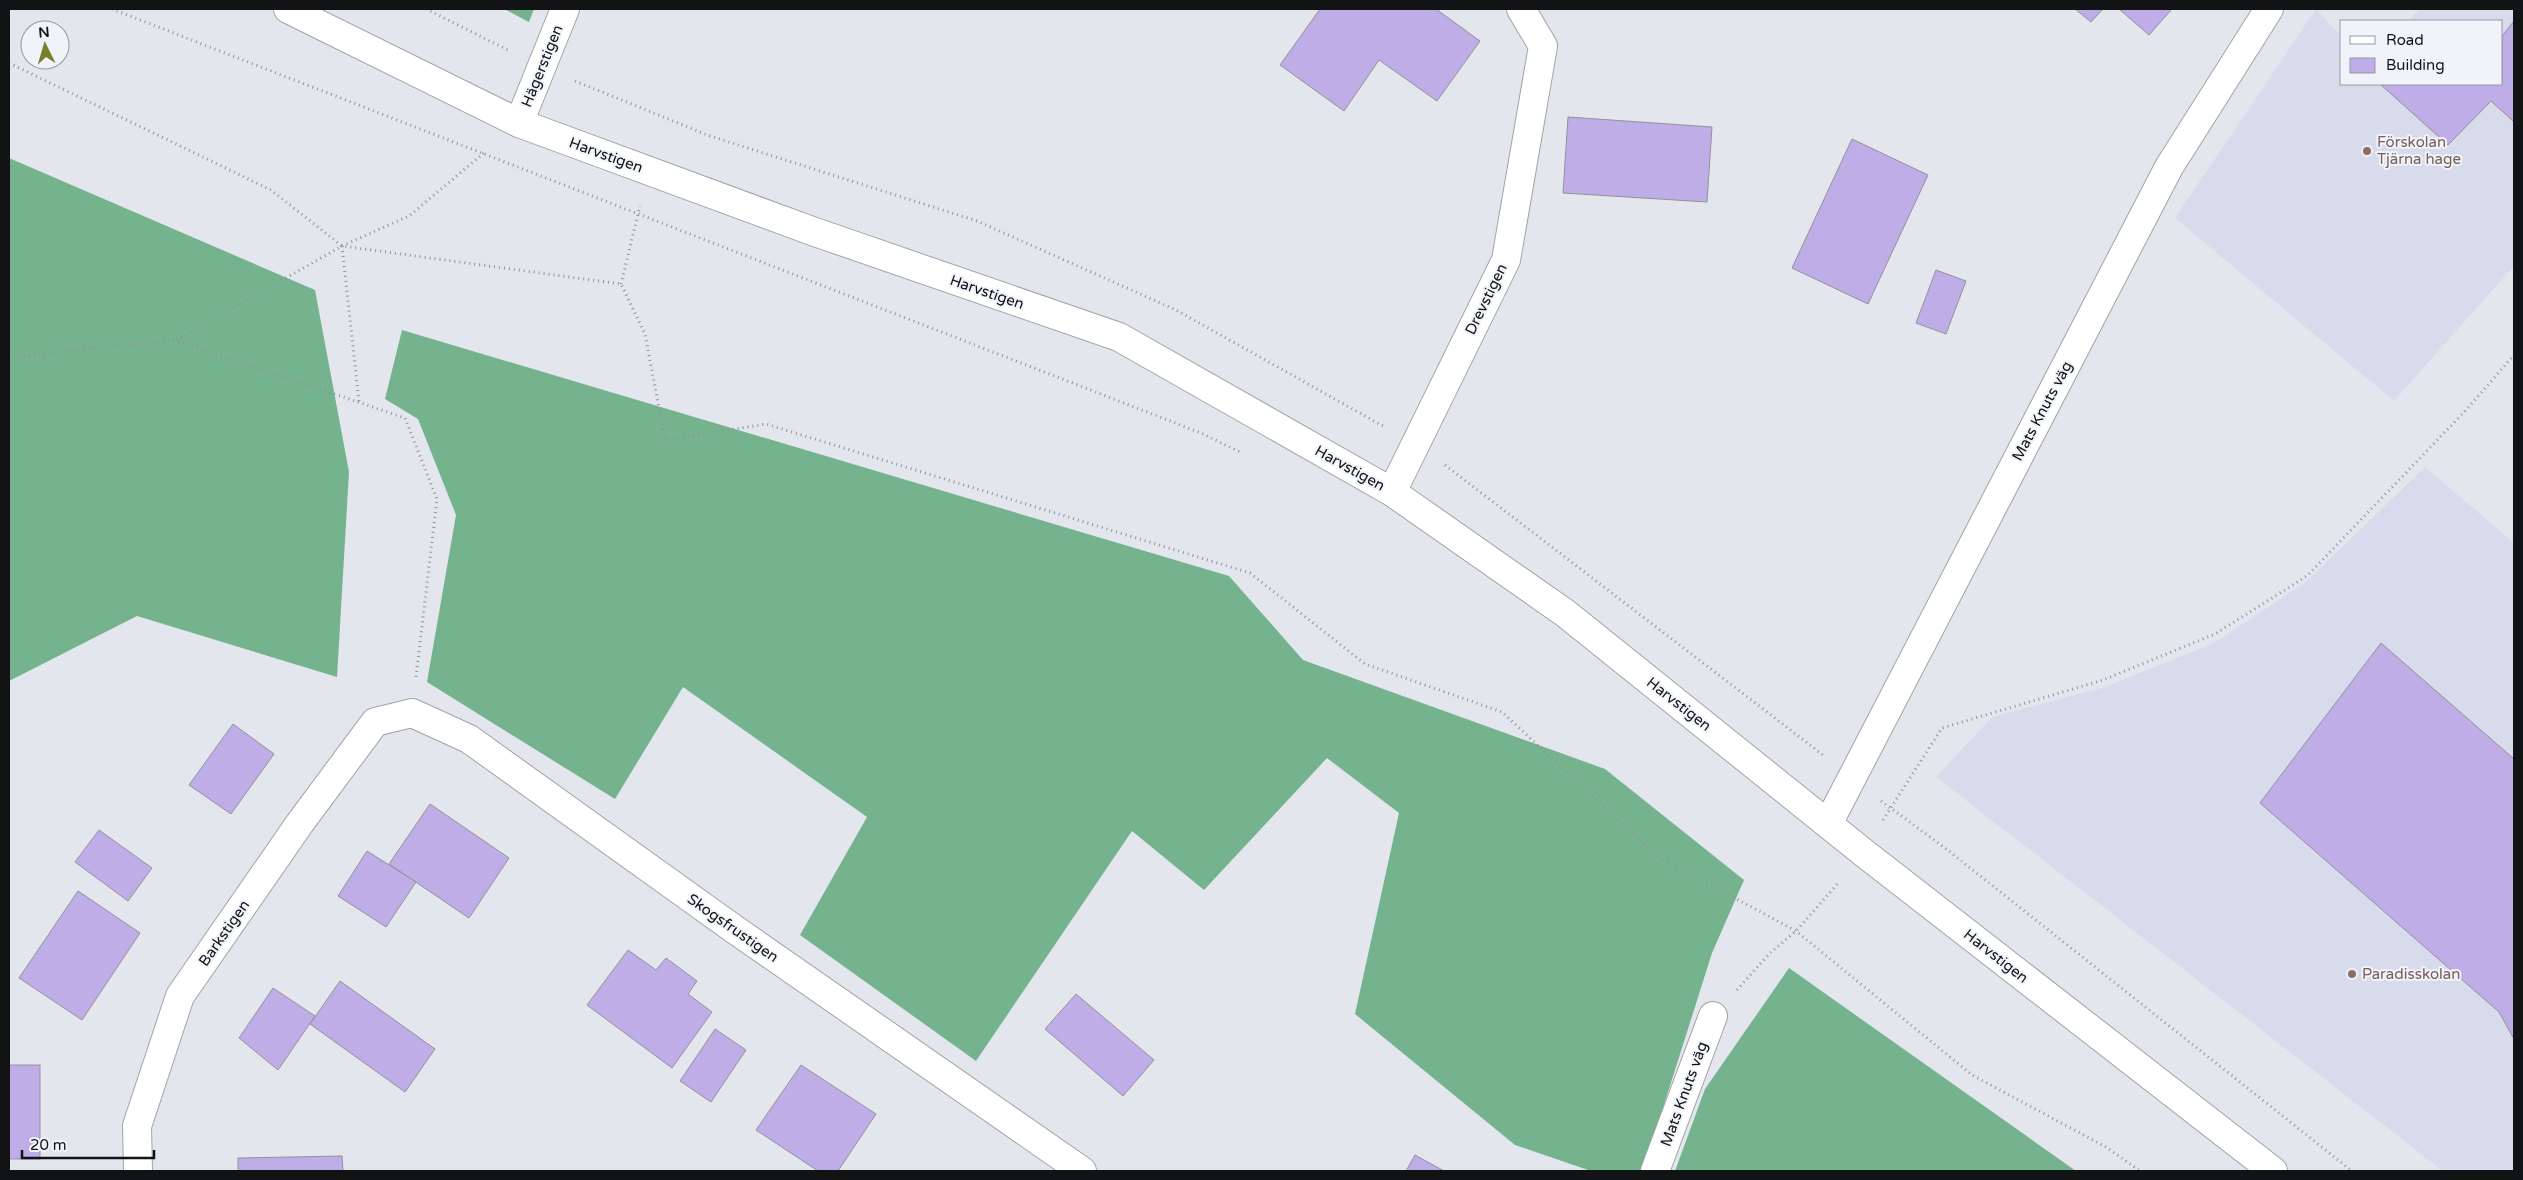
<svg xmlns="http://www.w3.org/2000/svg" width="2523" height="1180" font-family="'Varela Round',sans-serif">
  <rect width="100%" height="100%" fill="#e4e6ee"/>
  <!-- built -->
  <g fill="#d8dbeb">
    <path d="M2316 9 2342 37V84H2502V21H2408L2420 9H2514V266L2394 401 2175 218Z"/>
    <path d="M2425 467 2514 543V1171H2443L1936 777 1992 717 2105 687 2214 643 2307 581Z"/>
  </g>
  <!-- forest -->
  <g fill="#74b38e">
    <path d="M504 9H534L529 22Z"/>
    <path d="M9 158 315 290 349 472 337 677 137 616 9 681Z"/>
    <path d="M402 330 1229 576 1303 660 1605 769 1744 880 1712 953 1643 1171H1591L1515 1145 1355 1014 1399 813 1327 758 1204 890 1132 831 976 1061 800 935 867 817 683 687 615 799 427 682 456 515 418 419 385 399Z"/>
    <path d="M1789 968 2076 1171H1675L1705 1089Z"/>
  </g>
  <!-- building -->
  <g fill="#bfade7" stroke="#939199">
    <path d="M1320 9H1436L1480 41 1437 101 1379 60 1344 111 1280 65Z"/>
    <path d="M2075 9H2103L2091 22Z"/>
    <path d="M2119 9H2172L2149 35Z"/>
    <path d="M2514 21V122L2491 101 2448 145 2380 84H2502V36Z"/>
    <path d="M1568 117 1712 127 1707 202 1563 193Z"/>
    <path d="M1852 139 1928 175 1868 304 1792 268Z"/>
    <path d="M1936 270 1966 281 1946 334 1916 323Z"/>
    <path d="M2381 643 2514 759V1039L2499 1012 2260 803Z"/>
    <path d="M233 724 274 754 231 814 189 785Z"/>
    <path d="M430 804 509 858 469 918 389 864Z"/>
    <path d="M99 830 152 868 128 901 75 862Z"/>
    <path d="M367 851 416 882 386 927 338 896Z"/>
    <path d="M78 891 140 933 82 1020 19 978Z"/>
    <path d="M628 950 656 970 666 958 697 981 688 994 712 1012 672 1068 587 1005Z"/>
    <path d="M340 981 435 1049 405 1092 310 1024Z"/>
    <path d="M273 988 315 1016 278 1070 239 1038Z"/>
    <path d="M1076 994 1154 1060 1123 1096 1045 1029Z"/>
    <path d="M715 1029 746 1050 711 1102 680 1081Z"/>
    <rect x="9" y="1065" width="31" height="94"/>
    <path d="M801 1065 876 1114 838 1171H818L756 1130Z"/>
    <path d="M1415 1155 1444 1171H1406Z"/>
    <path d="M342 1156 343 1171H238V1158Z"/>
  </g>
  <g fill="none" stroke-linecap="round" stroke-linejoin="round">
    <!-- street casing -->
    <g stroke="#a1a3ab" stroke-width="30">
      <g id="street">
        <path d="M288 9 519 123 812 231 1119 337 1392 492 1565 613 1864 853 2273 1171"/>
        <path d="M519 123 565 9"/>
        <path d="M1392 492 1506 260 1543 46 1521 9"/>
        <path d="M1829 822 2169 167 2269 9"/>
        <path d="M138 1171 137 1126 180 996 300 823 375 722 412 713 469 739 734 929 1082 1171"/>
        <path d="M1655 1171 1713 1016"/>
      </g>
    </g>
    <!-- path -->
    <g stroke="#929399" stroke-width="3" stroke-dasharray="1 4" stroke-linecap="butt">
      <path d="M112 9 1201 433 1240 452"/>
      <path d="M426 9 508 50"/>
      <path d="M9 63 271 190 342 246 621 284 645 334 665 440 766 424 1250 573 1365 664 1502 712 1657 856 1796 931 1972 1075 2106 1147 2140 1171"/>
      <path d="M575 81 710 136 977 221 1176 310 1383 426"/>
      <path d="M342 246 359 402"/>
      <path d="M621 284 640 206"/>
      <path d="M177 340 342 246 409 216 484 153"/>
      <path d="M9 357 176 340 405 418 437 499 416 677"/>
      <path d="M1445 465 1823 755"/>
      <path d="M1881 801 1945 848 2352 1171"/>
      <path d="M1883 820 1942 728 2103 680 2215 634 2307 576 2467 409 2514 355"/>
      <path d="M1737 990 1770 953 1796 931 1839 882"/>
    </g>
    <!-- street -->
    <use href="#street" stroke="#fff" stroke-width="28"/>
  </g>
  <!-- markers -->
  <g fill="#8d6e63" stroke="#f1f3fb" stroke-width="2">
    <circle cx="2367" cy="151" r="5"/>
    <circle cx="2352" cy="974" r="5"/>
  </g>
  <g text-anchor="middle" dominant-baseline="central" stroke-width="4" stroke-linejoin="round" paint-order="stroke">
    <!-- street labels -->
    <g font-size="15" fill="#121315" stroke="#f1f3fb">
      <text transform="translate(542 66) rotate(-68)">Hägerstigen</text>
      <text transform="translate(606 155) rotate(20)">Harvstigen</text>
      <text transform="translate(987 292) rotate(19)">Harvstigen</text>
      <text transform="translate(1486 299) rotate(-64)">Drevstigen</text>
      <text transform="translate(2042 411) rotate(-62)">Mats Knuts väg</text>
      <text transform="translate(1350 468) rotate(29)">Harvstigen</text>
      <text transform="translate(1679 704) rotate(38)">Harvstigen</text>
      <text transform="translate(733 928) rotate(35)">Skogsfrustigen</text>
      <text transform="translate(224 933) rotate(-55)">Barkstigen</text>
      <text transform="translate(1996 956) rotate(38)">Harvstigen</text>
      <text transform="translate(1684 1094) rotate(-70)">Mats Knuts väg</text>
    </g>
    <!-- education labels -->
    <g font-size="15" fill="#785e54" stroke="#f1f3fb" text-anchor="start">
      <text x="2377" y="142">Förskolan<tspan x="2377" dy="17">Tjärna hage</tspan></text>
      <text x="2362" y="974">Paradisskolan</text>
    </g>
  </g>
  <!-- border -->
  <rect width="2523" height="1180" fill="none" stroke="#121315" stroke-width="20"/>
  <!-- legend -->
  <rect x="2340" y="20" width="162" height="65" fill="#f1f3fb" stroke="#98999f"/>
  <rect x="2350" y="36" width="25" height="8" fill="#ffffff" stroke="#98999f"/>
  <text x="2386" y="45" font-size="15" fill="#121315">Road</text>
  <rect x="2350" y="58" width="25" height="15" fill="#bfade7" stroke="#98999f"/>
  <text x="2386" y="70" font-size="15" fill="#121315">Building</text>
  <!-- north arrow -->
  <g transform="translate(45 45) rotate(355)"><circle r="24" fill="#f1f3fb" stroke="#98999f"/>
  <path d="M0-4L9 19L0 12L-9 19Z" fill="#787f29"/>
  <text y="-8" font-size="14" font-weight="bold" text-anchor="middle" fill="#121315">N</text>
  </g>
  <!-- scale -->
  <path d="M22 1150v8h132v-8" fill="none" stroke="#121315" stroke-width="2.5"/>
  <text x="30" y="1150" font-size="15" fill="#121315" stroke="#f1f3fb" stroke-width="4" paint-order="stroke">20 m</text>
</svg>
